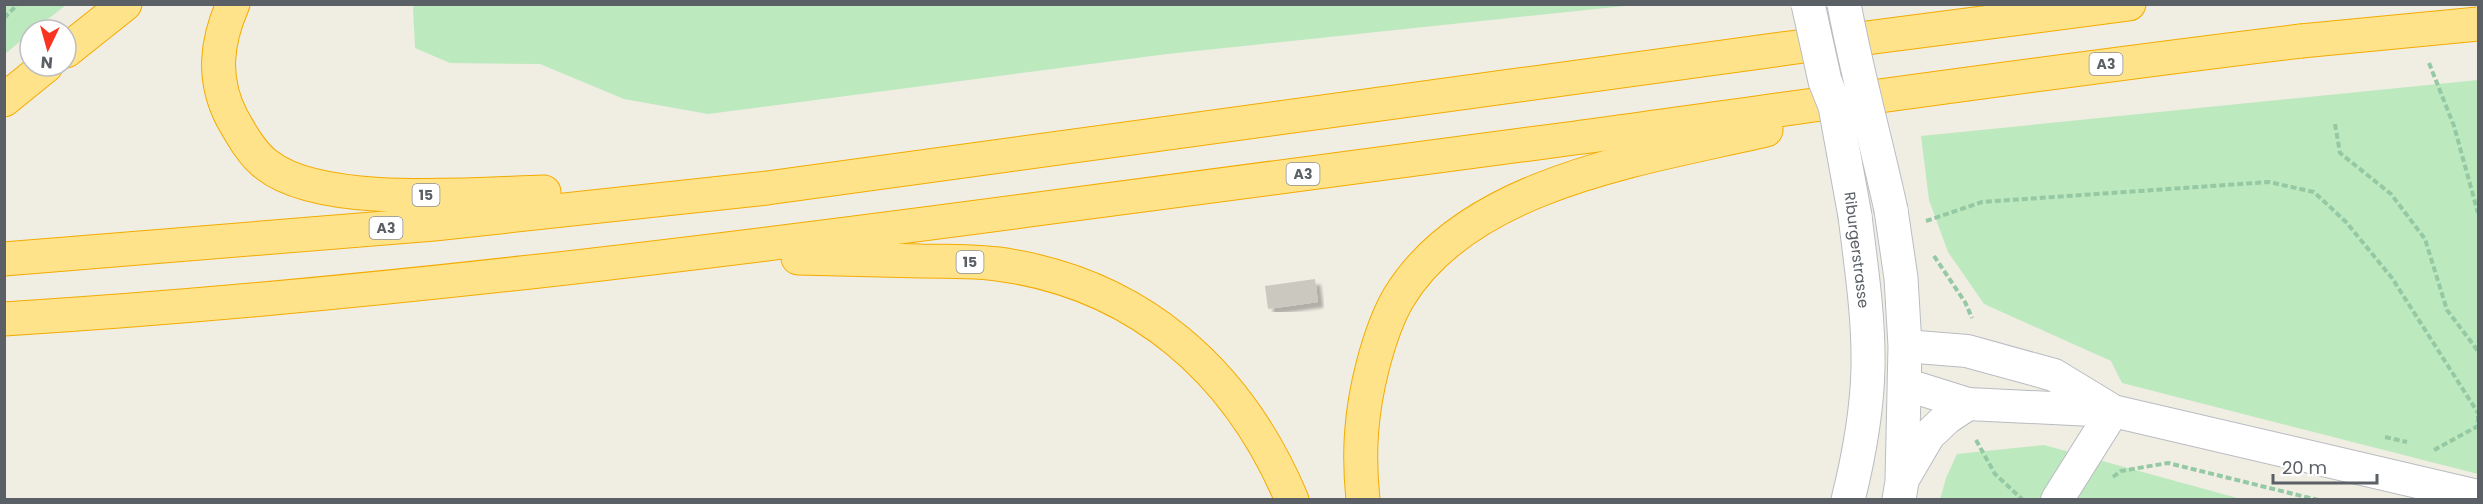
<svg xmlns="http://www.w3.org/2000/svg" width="2483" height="504" font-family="Poppins,sans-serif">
  <defs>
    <filter id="shadow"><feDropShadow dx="5.5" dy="5.5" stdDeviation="1.5" flood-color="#0004"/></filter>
  </defs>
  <rect width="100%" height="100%" fill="#f0ede3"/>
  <!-- green -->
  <g fill="#bde9be">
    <path d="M5 4H66V5L34 30H30V33L5 54Z"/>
    <path d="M416 5V4L1634 5 1167 54 708 114 624 99 540 64 450 63 415 48 413 7Z"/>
    <path d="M2478 80V474L2122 383 2111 361 1984 304 1948 252 1929 200 1921 136Z"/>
    <path d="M2044 445 2241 499 1940 500 1946 478 1957 454Z"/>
  </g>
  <!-- building -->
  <path fill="#cbc8c0" filter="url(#shadow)" d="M1315 279 1318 302 1268 309 1265 286Z"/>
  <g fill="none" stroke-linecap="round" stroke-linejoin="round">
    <!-- street casing -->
    <g stroke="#b8bcc1" stroke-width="34">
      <g id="street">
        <path d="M1905 346 1967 351 2054 375 2110 409"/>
        <path d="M1904 384 1968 404 2113 411 2478 496"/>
        <path d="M1902 481 1929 435 1947 418 1968 404"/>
        <path d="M2057 500 2113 411"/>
      </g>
    </g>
    <!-- secondary casing -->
    <g stroke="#b9bdc3" stroke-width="35">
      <g id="secondary">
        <path d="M1891 210 1901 278 1905 346 1902 481 1899 500"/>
        <path d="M1848 500C1859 456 1867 413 1868 368 1869 317 1861 266 1855 216"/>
      </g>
    </g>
    <!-- highway casing -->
    <g stroke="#f3ab00" stroke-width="35">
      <g id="highway">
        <path d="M233 4C216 43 212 79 232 118 241 134 252 154 267 165 321 208 475 194 544 192"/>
        <path d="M66 51 125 4"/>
        <path d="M4 100 46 66"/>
        <path d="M798 258C839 259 880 260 921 261 946 261 973 261 998 264 1138 283 1238 371 1292 500"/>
        <path d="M4 259 434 224 767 188 1789 48 2129 4"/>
        <path d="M4 319C353 297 699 254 1045 208 1221 185 1398 162 1575 138 1817 105 2058 70 2301 41"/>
        <path d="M1363 500C1358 452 1361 411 1373 365 1379 342 1387 317 1399 297 1469 182 1646 158 1766 130"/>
      </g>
    </g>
    <!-- path -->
    <g stroke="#94c9a4" stroke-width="4" stroke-dasharray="6 3" stroke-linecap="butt">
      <path d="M4 18 18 4"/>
      <path d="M2429 63 2454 126 2478 213"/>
      <path d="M2335 124 2340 153 2391 194 2425 239 2447 310 2478 351"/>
      <path d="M1926 221 1982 202 2269 182 2314 192 2346 222 2392 278 2478 413"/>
      <path d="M1934 256 1965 302 1972 318"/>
      <path d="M2385 437 2407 442"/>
      <path d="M1976 440 1995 474 2023 500"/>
      <path d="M2434 450 2478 426V414"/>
      <path d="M2113 477 2121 471 2168 463 2318 500"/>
    </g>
    <!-- street -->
    <use href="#street" stroke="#fff" stroke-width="32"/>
    <!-- secondary -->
    <use href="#secondary" stroke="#fff" stroke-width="33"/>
    <!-- highway -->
    <use href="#highway" stroke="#ffe38b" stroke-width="33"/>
    <!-- secondary-bridge casing -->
    <g stroke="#b9bdc3" stroke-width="35" stroke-linecap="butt">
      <g id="secondary-bridge">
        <path d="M1808 4 1825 81 1835 106 1855 216"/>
        <path d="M1844 4C1857 74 1876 141 1891 210"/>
      </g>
    </g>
    <!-- highway-bridge casing -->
    <g stroke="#f3ab00" stroke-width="35" stroke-linecap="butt">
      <path id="highway-bridge" d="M2301 41 2478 24"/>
    </g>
    <!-- secondary-bridge -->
    <use href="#secondary-bridge" stroke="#fff" stroke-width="33"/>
    <!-- highway-bridge -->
    <use href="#highway-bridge" stroke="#ffe38b" stroke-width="33"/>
  </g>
  <g text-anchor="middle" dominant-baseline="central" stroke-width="5" stroke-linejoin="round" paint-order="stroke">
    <!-- shield labels -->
    <g fill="#fff" stroke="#8c9094" stroke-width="1.5">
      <rect x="2089.5" y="53" width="33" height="22" rx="4.5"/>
      <rect x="1286.5" y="163" width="33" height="22" rx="4.5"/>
      <rect x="412.5" y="184" width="27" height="22" rx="4.5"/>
      <rect x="369.5" y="217" width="33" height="22" rx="4.5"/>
      <rect x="956.5" y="251" width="27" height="22" rx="4.5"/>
    </g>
    <g font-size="14" font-weight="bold" fill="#5b6066">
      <text x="2106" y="64">A3</text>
      <text x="1303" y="174">A3</text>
      <text x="426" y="195">15</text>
      <text x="386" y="228">A3</text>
      <text x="970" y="262">15</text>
    </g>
    <!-- street labels -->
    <g font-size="15" fill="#5b6066" stroke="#fff">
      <text transform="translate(1857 250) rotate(83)">Riburgerstrasse</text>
    </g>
  </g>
  <!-- border -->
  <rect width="2483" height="504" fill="none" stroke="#5b6066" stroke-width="12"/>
  <!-- north arrow -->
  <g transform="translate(48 48) rotate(185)"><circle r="28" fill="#ffffff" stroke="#bdbfc2" stroke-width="1.5"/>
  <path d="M0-4.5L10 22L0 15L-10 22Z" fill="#f93420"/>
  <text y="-9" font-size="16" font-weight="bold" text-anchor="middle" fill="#5b6066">N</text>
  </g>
  <!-- scale -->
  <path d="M2273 474v9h104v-9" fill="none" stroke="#5b6066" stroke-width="3"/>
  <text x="2282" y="474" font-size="18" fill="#5b6066" stroke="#ffffff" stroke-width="4.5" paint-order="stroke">20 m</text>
</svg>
